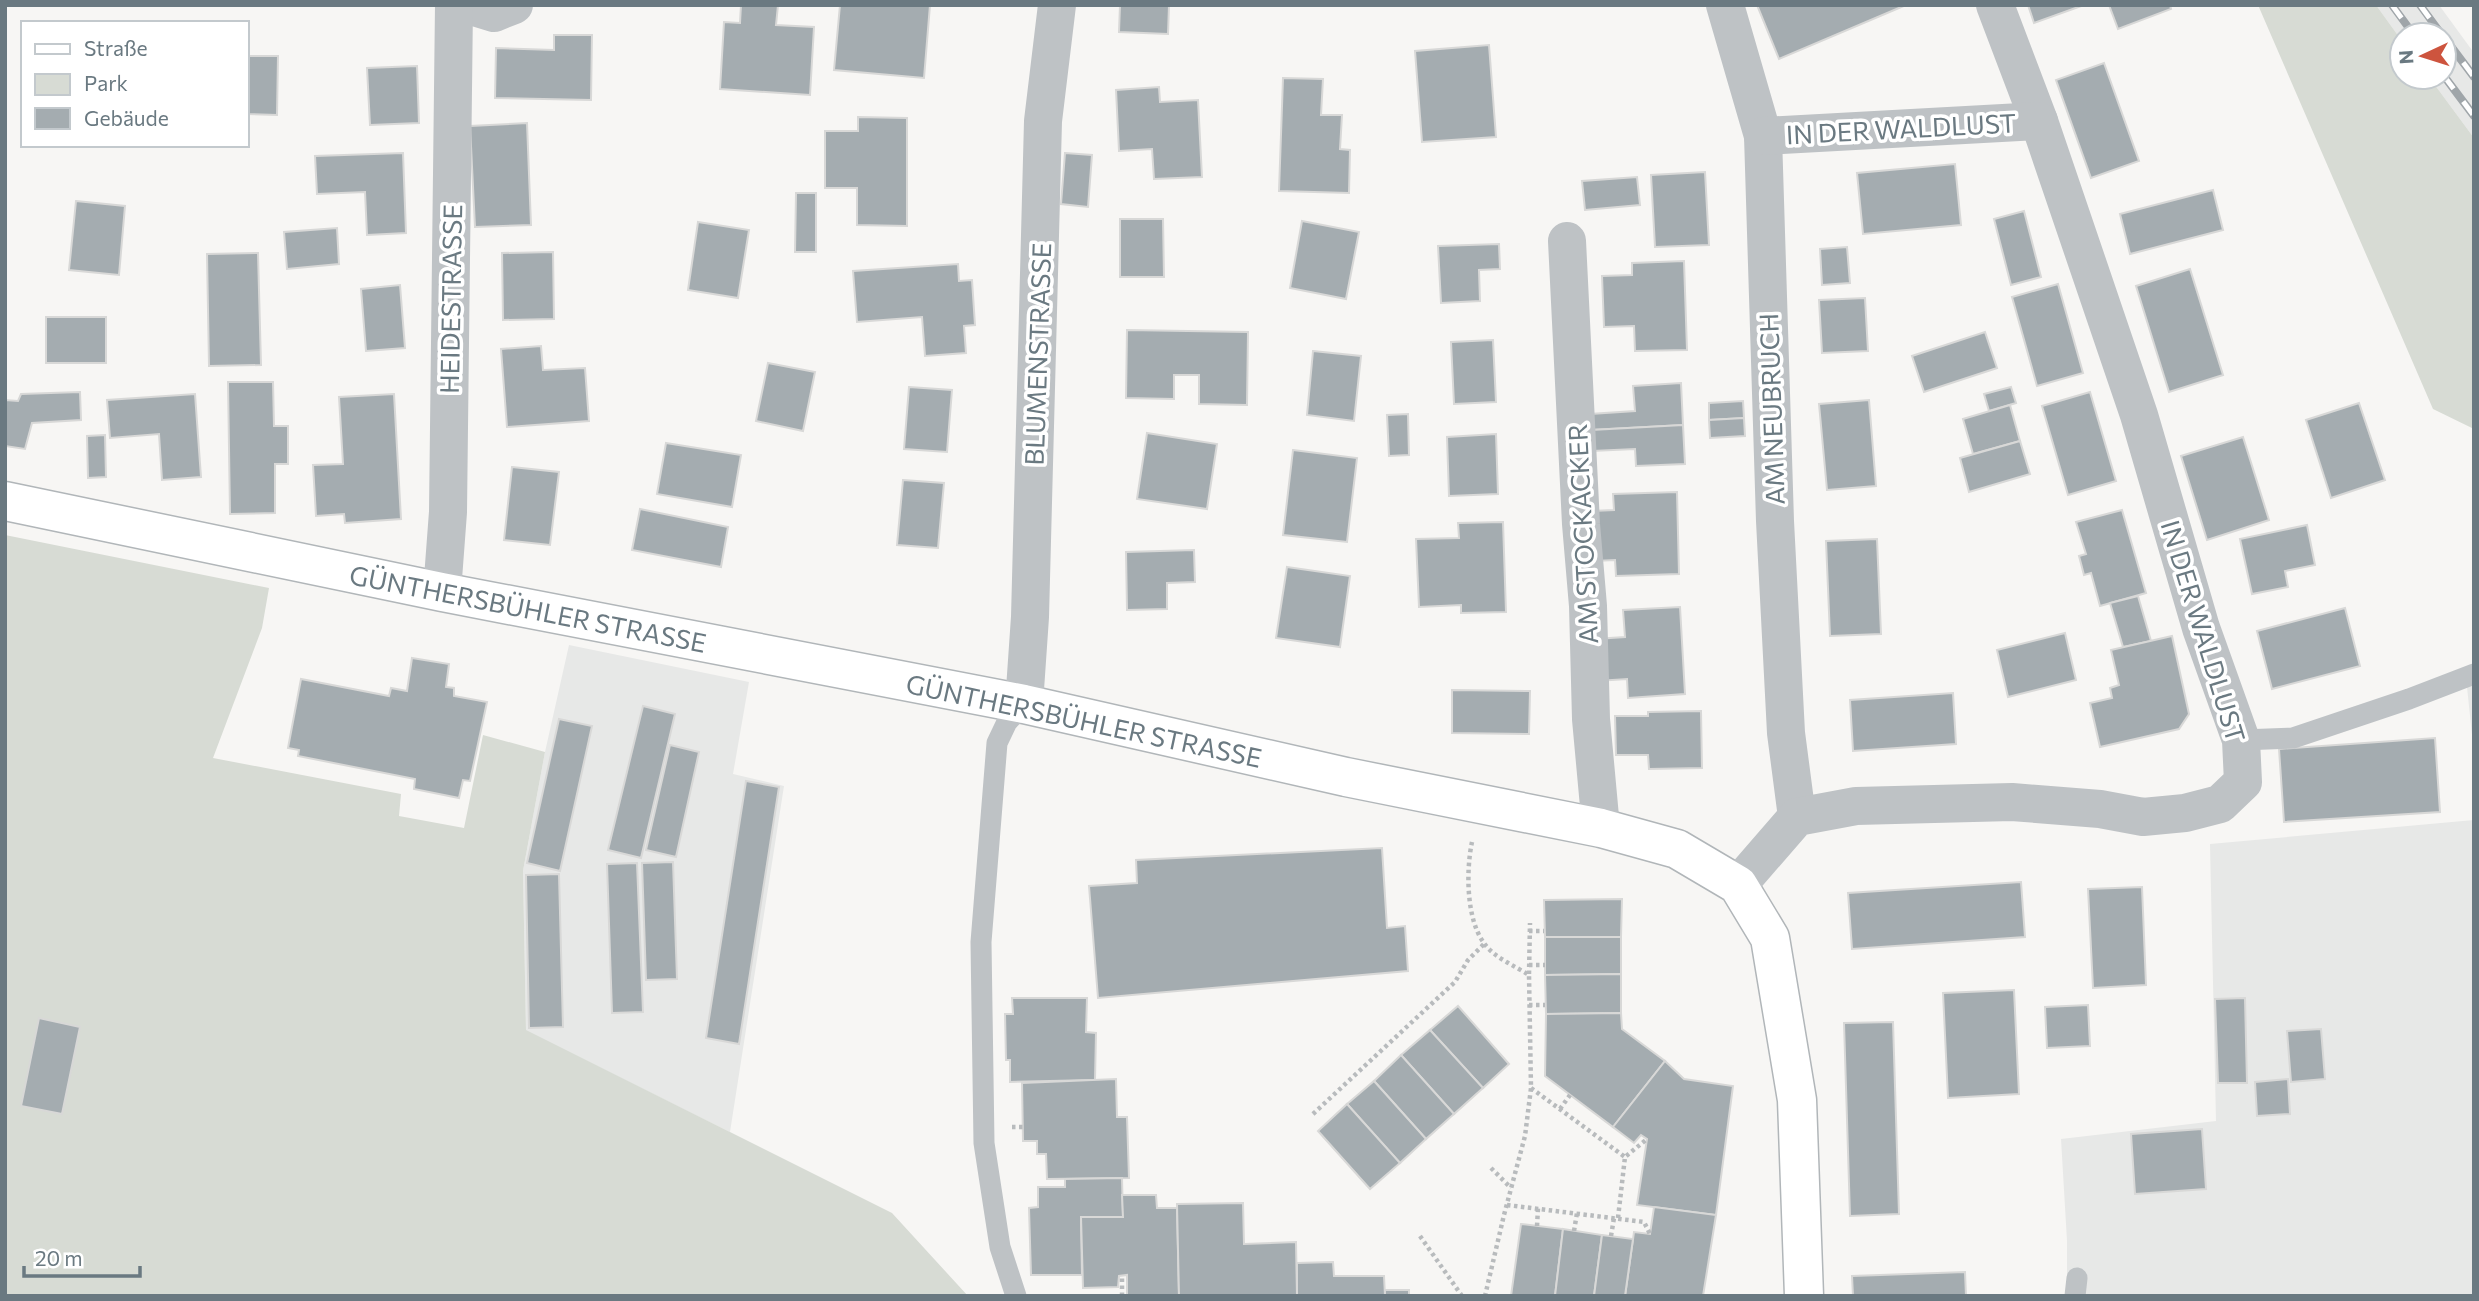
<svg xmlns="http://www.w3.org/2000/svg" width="2479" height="1301" font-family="Commissioner,sans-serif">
  <rect width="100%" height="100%" fill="#f7f6f4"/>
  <!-- built -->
  <g fill="#e7e8e7">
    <path d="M2376 5H2439L2474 53V138L2429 77H2444V35H2402V41Z"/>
    <path d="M569 645 749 682 733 774 784 786 730 1132 526 1031 523 871 545 752Z"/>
    <path d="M2474 685V754L2467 687Z"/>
    <path d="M2474 820V1296H2067V1241L2061 1139 2216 1121 2210 844Z"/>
  </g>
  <!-- green -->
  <g fill="#d7dbd4">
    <path d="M2258 5H2376L2402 41V77H2429L2474 138V429L2433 409Z"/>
    <path d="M5 535 269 588 262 628 213 758 401 794 399 816 464 828 483 735 545 752 523 871 526 1030 892 1213 968 1296H5Z"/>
  </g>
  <!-- building -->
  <g fill="#a4acb0" stroke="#d8d8d7" stroke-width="2">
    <path d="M741 5H778L776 25 814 27 810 95 720 89 724 22 740 23Z"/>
    <path d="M840 5H930L924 78 834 70Z"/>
    <path d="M1120 5H1169L1168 34 1119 32Z"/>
    <path d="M1757 5H1906L1779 59Z"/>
    <path d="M2028 5H2084L2034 23Z"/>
    <path d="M2109 5H2170L2171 9 2118 29Z"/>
    <path d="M554 35H592L591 100 495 98 496 48 554 50Z"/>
    <path d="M1489 45 1496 137 1422 142 1415 51Z"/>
    <path d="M247 56H278L277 115 247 114Z"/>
    <path d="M2104 63 2139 161 2091 178 2056 80Z"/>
    <path d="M417 66 419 123 370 125 367 68Z"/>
    <path d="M1283 78 1323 79 1321 115H1342L1340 149 1350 150 1349 193 1279 191Z"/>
    <path d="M1159 87 1160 102 1198 100 1202 177 1154 179 1152 149 1119 151 1116 90Z"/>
    <path d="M858 117 907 118V226L857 225V188H825V131H858Z"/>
    <path d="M527 123 531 225 475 227 470 126Z"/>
    <path d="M403 153 406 233 367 235 365 192 317 194 315 156Z"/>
    <path d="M1065 153 1092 155 1088 207 1061 204Z"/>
    <path d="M1955 164 1961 225 1863 234 1857 173Z"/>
    <path d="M1705 172 1709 245 1655 247 1651 175Z"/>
    <path d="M1637 177 1640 205 1585 210 1582 181Z"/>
    <path d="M2213 190 2223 230 2130 254 2120 214Z"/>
    <path d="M796 193H816V252H795Z"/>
    <path d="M76 201 125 206 119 275 69 270Z"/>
    <path d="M2024 211 2041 277 2011 285 1994 219Z"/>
    <path d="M1120 219H1163L1164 277H1120Z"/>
    <path d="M1302 221 1359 232 1346 299 1290 288Z"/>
    <path d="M698 222 749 230 738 298 688 290Z"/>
    <path d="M337 228 339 264 287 269 284 232Z"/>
    <path d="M1499 244 1500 269 1479 270 1480 301 1441 303 1438 246Z"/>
    <path d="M1847 247 1850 283 1822 285 1820 249Z"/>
    <path d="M553 252 554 319 503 320 502 253Z"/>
    <path d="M258 253 261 365 209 366 207 254Z"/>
    <path d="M1684 261 1687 350 1635 351 1634 326 1604 327 1602 276 1632 275V263Z"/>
    <path d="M958 264 959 281 972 280 975 325 964 326 966 353 925 356 922 317 857 322 853 271Z"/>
    <path d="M2190 269 2223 375 2169 392 2136 286Z"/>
    <path d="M2058 284 2083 373 2037 386 2012 297Z"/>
    <path d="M400 285 405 348 366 351 361 289Z"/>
    <path d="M1865 298 1868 351 1822 353 1819 300Z"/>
    <rect x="46" y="317" width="60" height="46"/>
    <path d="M1127 330 1248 332 1247 405 1199 404V375H1174V399L1126 398Z"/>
    <path d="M1985 332 1997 368 1924 392 1912 356Z"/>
    <path d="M1493 340 1496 402 1454 404 1451 342Z"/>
    <path d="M541 346 543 370 585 368 589 421 507 427 501 349Z"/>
    <path d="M1313 351 1361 356 1354 421 1307 415Z"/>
    <path d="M768 363 815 372 803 431 756 421Z"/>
    <path d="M228 382H273L274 426H288V464H275V513L230 514Z"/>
    <path d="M1681 383 1683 425 1591 430 1590 414 1635 411 1633 386Z"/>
    <path d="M909 387 952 390 947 452 904 449Z"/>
    <path d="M2011 387 2016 403 1989 411 1984 394Z"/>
    <path d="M80 392 81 420 32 423 25 449 5 446V400L18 401 21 394Z"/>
    <path d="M2090 392 2116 481 2068 495 2042 406Z"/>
    <path d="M195 394 201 477 162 480 159 434 110 438 107 400Z"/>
    <path d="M394 394 401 519 345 523 344 514 316 516 313 465 343 464 339 397Z"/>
    <path d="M1869 400 1876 486 1827 490 1819 404Z"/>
    <path d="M1743 401 1744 418 1709 420V403Z"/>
    <path d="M2359 403 2385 480 2331 498 2306 420Z"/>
    <path d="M2010 405 2020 441 1973 454 1963 419Z"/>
    <path d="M1408 414 1409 455 1389 456 1387 415Z"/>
    <path d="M1744 418 1745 436 1710 438 1709 420Z"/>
    <path d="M1683 425 1685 464 1636 466 1635 449 1592 451 1591 430Z"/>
    <path d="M1147 433 1217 444 1207 509 1137 499Z"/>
    <path d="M1496 434 1498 494 1449 496 1447 437Z"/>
    <path d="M105 435 106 477 88 478 87 436Z"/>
    <path d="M2243 437 2269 520 2207 540 2181 456Z"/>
    <path d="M2020 441 2030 474 1969 492 1960 458Z"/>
    <path d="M666 443 741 455 732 507 657 494Z"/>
    <path d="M1293 450 1357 458 1347 542 1283 535Z"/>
    <path d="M512 467 559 472 550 545 504 540Z"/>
    <path d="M903 480 944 483 938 548 897 545Z"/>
    <path d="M1677 492 1679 574 1616 576 1615 560 1594 561 1592 511 1614 510 1613 494Z"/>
    <path d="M640 509 728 527 721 567 632 550Z"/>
    <path d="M2122 510 2146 593 2100 606 2091 573 2084 575 2079 556 2086 554 2076 522Z"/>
    <path d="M1503 522 1506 612 1461 613V605L1419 607 1416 539 1459 538 1458 523Z"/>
    <path d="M2307 525 2315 565 2285 571 2288 587 2252 594 2240 539Z"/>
    <path d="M1877 539 1881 634 1830 636 1826 541Z"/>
    <path d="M1194 550 1195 582 1167 583V609L1127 610 1126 552Z"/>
    <path d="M1287 567 1350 576 1340 647 1276 638Z"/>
    <path d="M2138 596 2151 641 2123 647 2110 603Z"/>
    <path d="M1680 607 1685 694 1628 698 1627 679 1597 681 1595 639 1625 637 1623 610Z"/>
    <path d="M2345 608 2360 666 2272 689 2257 631Z"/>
    <path d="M2065 633 2076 680 2008 697 1997 650Z"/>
    <path d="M2172 636 2189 714 2179 729 2100 747 2090 703 2112 698 2110 688 2119 685 2111 650Z"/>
    <path d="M412 658 449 664 446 687 454 688V696L487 702 470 781 463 780 459 798 414 789 415 779 298 756 299 750 288 748 301 679 389 696 391 688 407 691Z"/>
    <path d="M1452 690 1530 691 1529 734 1452 733Z"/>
    <path d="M1953 693 1956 744 1853 751 1850 700Z"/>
    <path d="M643 706 675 714 641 858 608 850Z"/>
    <path d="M1701 711 1702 768 1649 769 1648 755H1616L1615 716H1648V712Z"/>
    <path d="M559 719 592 726 560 871 527 863Z"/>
    <path d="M2435 738 2440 812 2284 822 2279 749Z"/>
    <path d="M670 745 699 752 676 857 646 850Z"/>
    <path d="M746 781 779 787 739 1044 706 1038Z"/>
    <path d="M1382 848 1387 928 1405 926 1408 971 1098 998 1089 886 1137 883 1136 860Z"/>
    <path d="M673 862 677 979 646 980 642 863Z"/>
    <path d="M637 863 643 1012 612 1013 607 864Z"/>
    <path d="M559 874 563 1027 529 1028 526 875Z"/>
    <path d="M2021 882 2025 937 1852 949 1848 893Z"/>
    <path d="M2142 887 2146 985 2093 988 2088 889Z"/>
    <path d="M1622 899 1621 937H1545L1544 900Z"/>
    <path d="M1545 937H1621V974L1545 975Z"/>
    <path d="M1621 974V1013L1546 1014 1545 975Z"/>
    <path d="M2014 990 2019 1094 1948 1098 1943 993Z"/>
    <path d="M1012 998H1087L1086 1032 1096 1033 1095 1080 1010 1082V1060H1006L1005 1014H1013Z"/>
    <path d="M2245 998 2247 1083H2218L2215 999Z"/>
    <path d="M2088 1005 2090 1046 2047 1048 2045 1007Z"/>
    <path d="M1458 1006 1509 1064 1483 1088 1430 1030Z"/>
    <path d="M1621 1013 1622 1029 1665 1061 1613 1127 1545 1076 1546 1014Z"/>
    <path d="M39 1018 80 1027 62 1114 21 1106Z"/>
    <path d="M1893 1022 1899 1214 1850 1216 1844 1023Z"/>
    <path d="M2321 1029 2325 1079 2291 1082 2287 1031Z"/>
    <path d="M1430 1030 1483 1088 1454 1114 1401 1055Z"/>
    <path d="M1401 1055 1454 1114 1426 1139 1374 1081Z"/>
    <path d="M1665 1061 1684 1079 1733 1086 1716 1215 1637 1205 1647 1139 1641 1135 1634 1143 1613 1127Z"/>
    <path d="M1116 1079 1117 1117H1127L1129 1178 1047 1179 1046 1154H1037V1141H1023L1022 1083Z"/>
    <path d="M2288 1079 2290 1114 2257 1116 2255 1082Z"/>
    <path d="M1374 1081 1426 1139 1400 1163 1347 1104Z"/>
    <path d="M1347 1104 1400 1163 1370 1189 1318 1131Z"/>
    <path d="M2202 1129 2206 1189 2135 1194 2131 1134Z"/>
    <path d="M1122 1178 1123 1217H1081L1082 1275H1031L1029 1208 1038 1207V1187H1065V1179Z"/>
    <path d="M1122 1195H1156L1157 1208H1177L1179 1296H1127V1275L1119 1276 1118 1287 1083 1288 1081 1217H1123Z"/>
    <path d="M1243 1203 1244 1244 1296 1242 1297 1296H1179L1177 1204Z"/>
    <path d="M1654 1207 1716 1215 1703 1296H1625L1634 1232 1650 1234Z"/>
    <path d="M1521 1224 1563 1229 1555 1296H1511Z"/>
    <path d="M1563 1229 1602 1235 1594 1296H1555Z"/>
    <path d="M1602 1235 1633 1239 1625 1296H1594Z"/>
    <path d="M1333 1262 1334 1276H1384L1385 1296H1297V1263Z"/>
    <path d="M1965 1272 1966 1296H1853L1852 1276Z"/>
    <rect x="1385" y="1290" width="24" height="6"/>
  </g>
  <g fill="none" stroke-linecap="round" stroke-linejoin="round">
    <!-- secondary casing -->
    <g stroke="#b1b6b9" stroke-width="41">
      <path id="secondary" d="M5 501 442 592 1024 704 1346 777 1601 828 1677 849 1738 885 1770 938 1797 1100 1804 1296"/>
    </g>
    <!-- path -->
    <g stroke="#b8bbbd" stroke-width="4.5" stroke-dasharray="3.5 3.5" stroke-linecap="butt">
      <path d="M1472 842C1466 870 1466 919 1484 943 1493 957 1515 966 1529 975L1531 1088 1525 1136 1504 1215 1485 1296"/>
      <path d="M1529 931H1544"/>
      <path d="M1529 965H1545"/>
      <path d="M1529 974 1530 923"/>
      <path d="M1529 1005H1545"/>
      <path d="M1531 1088 1625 1157"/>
      <path d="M1560 1109 1570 1095"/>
      <path d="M1313 1114 1455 982 1468 960 1484 944"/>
      <path d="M1012 1127H1023"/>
      <path d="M1491 1168 1511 1188"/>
      <path d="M1507 1205 1644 1222 1650 1234"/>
      <path d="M1618 1218 1625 1157 1647 1139"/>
      <path d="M1537 1226 1538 1208"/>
      <path d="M1574 1231 1577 1213"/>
      <path d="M1420 1236 1462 1296"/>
      <path d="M1611 1236 1614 1218"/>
      <path d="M1122 1296V1275"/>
    </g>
    <!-- lane -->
    <g stroke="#bec2c5" stroke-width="21">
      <path d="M2241 740 2293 738 2409 699 2474 674"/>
      <path d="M1016 1296 1000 1247 984 1143 981 942 997 743 1007 722 1024 704"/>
      <path d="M2075 1296 2077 1278"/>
    </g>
    <!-- street -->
    <g stroke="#bec2c5" stroke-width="38">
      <path d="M468 5 494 13 514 5"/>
      <path d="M1725 5 1763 136 1775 521 1786 733 1797 817"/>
      <path d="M1995 5 2039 121"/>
      <path d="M1567 241 1581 524 1588 606 1591 719 1601 828"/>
      <path d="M442 592 448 512 454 5"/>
      <path d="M1024 704 1030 617 1043 121 1057 5"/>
      <path d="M1738 885 1797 817 1856 806 2012 802 2100 809 2143 817 2185 813 2220 804 2243 782 2241 740 2201 628 2139 415 2039 121 1763 136"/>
    </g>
    <!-- secondary -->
    <use href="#secondary" stroke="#fff" stroke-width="38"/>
    <!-- rail casing -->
    <g stroke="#9fa5a9" stroke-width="8">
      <g id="rail">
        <path d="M2392 5 2414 35"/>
        <path d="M2420 5 2442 35"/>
        <path d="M2444 37 2474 77"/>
        <path d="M2444 76 2474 116"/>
      </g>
    </g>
    <!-- rail -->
    <use href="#rail" stroke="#fff" stroke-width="5" stroke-dasharray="16" stroke-linecap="butt"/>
  </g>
  <g text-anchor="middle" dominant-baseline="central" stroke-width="7" stroke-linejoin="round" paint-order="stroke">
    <!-- street labels -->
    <g font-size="26" fill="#6a7981" stroke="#fff">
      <text transform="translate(1901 128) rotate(-3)">IN DER WALDLUST</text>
      <text transform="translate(450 299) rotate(-89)">HEIDESTRASSE</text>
      <text transform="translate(1037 354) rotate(-88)">BLUMENSTRASSE</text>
      <text transform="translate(1771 409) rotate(-92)">AM NEUBRUCH</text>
      <text transform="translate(1582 534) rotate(-93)">AM STOCKACKER</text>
      <text transform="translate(528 608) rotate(11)">GÜNTHERSBÜHLER STRASSE</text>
      <text transform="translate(2204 631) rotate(73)">IN DER WALDLUST</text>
      <text transform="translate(1084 720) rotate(12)">GÜNTHERSBÜHLER STRASSE</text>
    </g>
  </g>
  <!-- border -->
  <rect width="2479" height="1301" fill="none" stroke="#6a7981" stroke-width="14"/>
  <!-- legend -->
  <rect x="21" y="21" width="228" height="126" fill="#ffffff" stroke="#c3c9cd" stroke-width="2"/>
  <rect x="35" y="44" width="35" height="10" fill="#ffffff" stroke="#c3c9cd" stroke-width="2"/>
  <text x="84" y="56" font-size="21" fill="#6a7981">Straße</text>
  <rect x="35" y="74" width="35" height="21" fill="#d7dbd4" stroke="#c3c9cd" stroke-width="2"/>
  <text x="84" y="91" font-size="21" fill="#6a7981">Park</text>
  <rect x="35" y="108" width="35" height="21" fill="#a4acb0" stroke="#c3c9cd" stroke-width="2"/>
  <text x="84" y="126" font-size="21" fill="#6a7981">Gebäude</text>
  <!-- north arrow -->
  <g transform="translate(2423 56) rotate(266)"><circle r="33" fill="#ffffff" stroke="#c3c9cd" stroke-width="2"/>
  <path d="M0-5L12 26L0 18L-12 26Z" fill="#cd543e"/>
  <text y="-10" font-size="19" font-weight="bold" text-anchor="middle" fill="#6a7981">N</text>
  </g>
  <!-- scale -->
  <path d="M24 1266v10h116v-10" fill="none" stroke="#6a7981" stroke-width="3.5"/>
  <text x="35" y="1266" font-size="21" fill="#6a7981" stroke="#ffffff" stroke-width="5" paint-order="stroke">20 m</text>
</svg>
